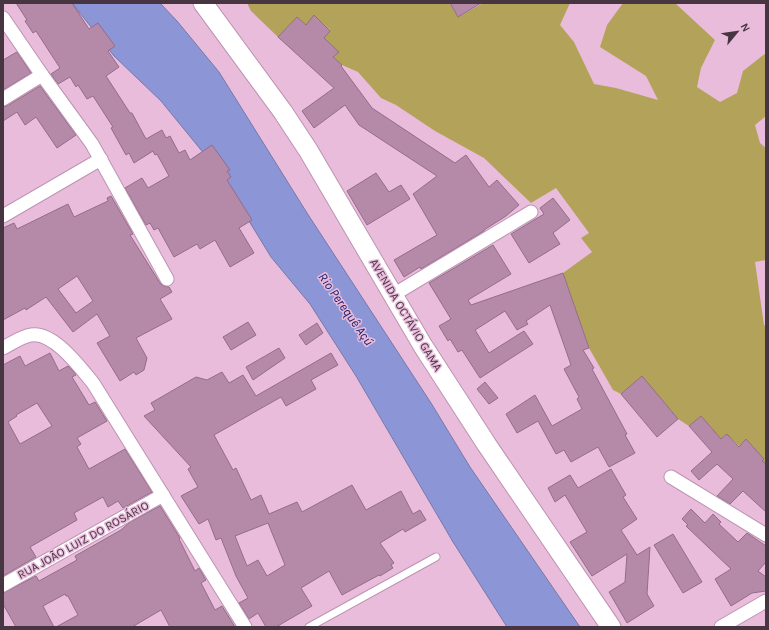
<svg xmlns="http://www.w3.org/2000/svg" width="769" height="630" font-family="Karla,sans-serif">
  <rect width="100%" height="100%" fill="#e9bcdb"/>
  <!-- green -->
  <path fill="#b3a35a" d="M247 3H450L458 17 483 3H570L560 25 574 42 594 84 616 88 658 100 646 76 600 47 607 25 623 3H675L715 40 701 68 697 87 720 102 737 93 743 71 766 53V116L755 125 760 143 766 148V260L755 262 764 325 766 326V464L762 461 764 459 746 439 740 446 738 445 727 434 721 439 701 416 689 426 678 419 642 377 621 394 613 390 589 348 563 273 592 252 581 238 589 233 556 188 531 203 484 158 435 131 396 105 381 98 358 72 342 65 333 57 338 52 324 38 330 30 315 16 306 25 297 17 278 37 251 11Z"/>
  <!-- water -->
  <path fill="#8c95d6" stroke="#7778aa" d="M72 3H160L177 21 219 72 307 213 431 403 470 467 580 627H507L453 542 356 376 310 304 271 257 219 172 161 101 114 56Z"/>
  <!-- building -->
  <g fill="#b48aa8" stroke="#946c89" fill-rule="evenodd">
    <path d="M16 3H72L89 29 98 23 115 46 108 51 119 67 106 76 130 113H132L146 139 162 130 166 138 170 136 179 153 185 150 190 160 212 145 230 170 227 171 231 177 227 180 252 220 239 228 254 253 230 267 215 240 200 249 197 244 174 257 158 228 154 230 150 223 146 225 125 188 142 178 148 188 169 176 157 154 155 155 153 151 134 163 129 153 126 155 111 128 113 127 93 96 87 99 78 85 76 87 70 77 58 84 51 74 60 68 36 31 33 33 25 21 27 20Z"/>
    <path d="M450 3H481L458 17Z"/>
    <path d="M314 15 330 31 324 38 339 52 333 57 342 65 341 66 372 108 455 163 466 155 489 187 497 180 519 205 506 216 484 230V231L421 269 420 267 404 277 394 260 437 235 413 194 437 176 359 125 345 105 314 128 302 111 334 88 278 37 297 17 306 25Z"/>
    <path d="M17 52 31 73 3 90V60Z"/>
    <path d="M40 86 76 135 57 148 36 117 25 125 17 112 3 121V107L7 106Z"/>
    <path d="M376 173 389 192 401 185 410 199 367 225 347 191Z"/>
    <path d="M111 196 133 234 130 235 160 283 163 286 169 287 172 292 160 299 172 319 136 338 147 358 144 370 136 375 134 372 120 381 97 343 110 336 97 314 73 332 46 297 26 310 25 308 3 320V228L14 223 17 229 68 204 74 217 108 201 107 198ZM77 276 93 301 76 313 58 289Z"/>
    <path d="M553 198 570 220 553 233 560 244 529 263 511 234 544 214 540 208Z"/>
    <path d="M493 245 511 274 468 300 471 305 563 273 589 348 583 350 594 368 592 369 627 434 625 435 635 453 609 467 598 447 571 462 564 450 556 454 538 421 517 433 506 414 535 395 552 426 582 409 577 399 579 397 564 369 571 365 550 305 526 321 528 324 517 330 505 311 475 330 489 353 524 331 533 344 480 378 462 350 458 352 450 339 448 341 439 326 451 319 429 283Z"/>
    <path d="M248 322 256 335 231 350 223 337Z"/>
    <path d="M317 323 323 333 306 345 299 335Z"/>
    <path d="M279 348 285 358 253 380 246 367Z"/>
    <path d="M50 353 59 371 68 366 75 373 76 375 72 377 89 405 95 402 107 421 77 438 81 444 77 447 89 469 125 449 152 492 123 508 118 501 108 507 103 497 74 513 77 520 30 547 36 557 3 576V365L20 356 25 366ZM37 403 52 426 20 444 8 422 17 416 16 415Z"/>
    <path d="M331 353 338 365 311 380 316 389 286 406 281 397 214 435 233 470 236 468 251 500 261 495 269 514 297 502 302 512 352 485 366 510 401 491 413 514 420 510 426 520 405 532 403 529 380 543 394 563 391 565 393 568 380 576 379 575 342 595 329 571 301 588 312 606 276 627H266L258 613 249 619 239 603 248 598 236 576 221 538 216 540 208 519 199 524 181 496 198 487 188 469 191 467 144 416 155 410 151 403 196 377 207 380 222 372 229 383 243 375 256 396ZM268 523 285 565 267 576 258 560 247 566 235 536Z"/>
    <path d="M642 376 678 419 657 437 621 394Z"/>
    <path d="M485 382 498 398 489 404 477 389Z"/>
    <path d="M701 416 721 439 727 434 739 447 746 439 764 459 762 461 766 464V512L743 491 730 504 717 496 733 479 717 464 699 480 691 471 712 452 689 426Z"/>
    <path d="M611 469 626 495 623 497 637 519 621 530 637 555 650 547 647 594 654 606 627 623 609 592 625 582 627 554 592 576 570 542 587 532 565 495 555 502 548 488 570 475 578 488Z"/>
    <path d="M160 506 180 538 179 539 195 571 199 568 206 580 201 583 215 610 222 606 235 627H170L161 610 132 627H56L78 615 68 596H66L65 594 43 606 54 627H16L3 604V593L36 576 39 581 77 560 75 556 121 530 130 522Z"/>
    <path d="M691 509 705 523 713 514 721 522 719 524 738 542 747 533 766 546V562L758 571 766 577V591L752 593 731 606 715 579 731 569 686 526 688 525 682 519Z"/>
    <path d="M673 534 702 582 683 593 654 545Z"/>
  </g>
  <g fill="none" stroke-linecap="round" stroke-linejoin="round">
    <!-- lane casing -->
    <g stroke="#bd93b1" stroke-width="9">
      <path id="lane" d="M309 627 436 557"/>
    </g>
    <!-- street casing -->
    <g stroke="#bd93b1" stroke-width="15">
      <g id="street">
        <path d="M3 18 42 75 92 144 167 279"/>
        <path d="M3 99 42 75"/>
        <path d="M3 216 101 159"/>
        <path d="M393 295 531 212"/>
        <path d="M3 348C11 344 22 336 31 335 53 331 80 367 93 383L245 627"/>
        <path d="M671 477 766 535"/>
        <path d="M3 585 163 495"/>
        <path d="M721 627 766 601"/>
      </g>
    </g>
    <!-- secondary casing -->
    <g stroke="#bd93b1" stroke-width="21">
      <path id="secondary" d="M203 3 283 112 308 150 423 346 487 445 611 627"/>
    </g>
    <!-- lane -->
    <use href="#lane" stroke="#fff" stroke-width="7"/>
    <!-- street -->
    <use href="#street" stroke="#fff" stroke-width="13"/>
    <!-- secondary -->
    <use href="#secondary" stroke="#fff" stroke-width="19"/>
  </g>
  <g text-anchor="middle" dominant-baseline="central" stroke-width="3" stroke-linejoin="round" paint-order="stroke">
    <!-- street labels -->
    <g font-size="12" fill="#473642" stroke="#e9bcdb">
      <text transform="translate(406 315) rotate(59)">AVENIDA OCTÁVIO GAMA</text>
      <text transform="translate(83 540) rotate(-29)">RUA JOÃO LUIZ DO ROSÁRIO</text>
    </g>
    <!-- water labels -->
    <g font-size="13" font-style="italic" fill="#1e1a65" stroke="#e9bcdb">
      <text transform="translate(346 309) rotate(55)">Rio Perequê Açú</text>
    </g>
  </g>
  <!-- border -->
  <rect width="769" height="630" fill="none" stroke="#473642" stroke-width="8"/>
  <!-- north arrow -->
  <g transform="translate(737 32) rotate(61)" stroke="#e9bcdb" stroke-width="3" paint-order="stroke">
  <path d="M0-3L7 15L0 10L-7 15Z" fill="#473642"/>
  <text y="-6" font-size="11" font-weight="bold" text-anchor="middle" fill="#473642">N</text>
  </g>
</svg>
